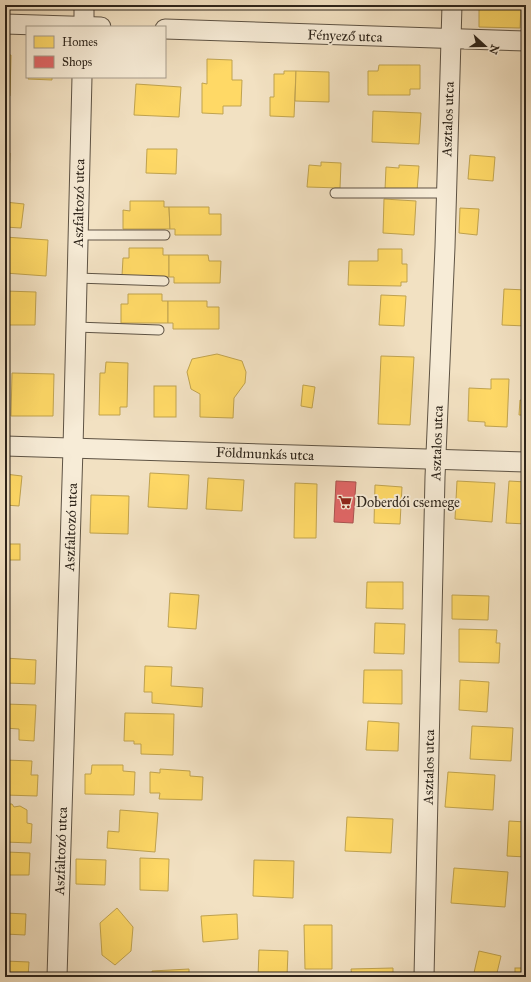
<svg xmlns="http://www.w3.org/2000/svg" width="531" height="982" font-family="'IM FELL Great Primer',serif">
  <rect width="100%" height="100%" fill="#f2e1c2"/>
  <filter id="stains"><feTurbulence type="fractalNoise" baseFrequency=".005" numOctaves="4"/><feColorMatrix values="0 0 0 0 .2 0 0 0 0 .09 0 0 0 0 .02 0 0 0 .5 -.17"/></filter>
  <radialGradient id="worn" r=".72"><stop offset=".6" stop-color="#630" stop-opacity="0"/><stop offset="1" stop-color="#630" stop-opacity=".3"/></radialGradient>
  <!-- homes -->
  <g fill="#ffd966" stroke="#c0a34f">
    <path d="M479 5H521L520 28 479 27Z"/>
    <path d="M5 55H11L10 96H5Z"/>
    <path d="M207 59 232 60V80H242L241 106H223V114L202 113V83L207 84Z"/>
    <path d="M379 65H420V89H410V95H368V71H378Z"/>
    <path d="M284 71H296L294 117 270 116V97H274V74H284Z"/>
    <path d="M296 71 329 72V102L295 101Z"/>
    <path d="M29 77H52V80L28 79Z"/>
    <path d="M136 84 181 87 179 117 134 115Z"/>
    <path d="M373 111 421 113 419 144 372 142Z"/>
    <path d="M147 149H177L176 174 146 173Z"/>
    <path d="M5 153H10L9 177H5Z"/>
    <path d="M470 155 495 157 493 181 468 179Z"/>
    <path d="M321 162 341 163 340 188 307 187 309 165 321 166Z"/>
    <path d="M399 165 419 166 417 191 385 190 386 167 399 168Z"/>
    <path d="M384 199 416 201 414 235 383 233Z"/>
    <path d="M130 201H164V207H169L170 229H123V210L130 211Z"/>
    <path d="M5 202 24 204 21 228 5 227Z"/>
    <path d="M169 207H209V214H221V235H175V229H170Z"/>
    <path d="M460 208 479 209 477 235 459 233Z"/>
    <path d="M5 237 48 240 46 276 5 273Z"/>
    <path d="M129 248H163V255H169V277L122 276 123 258H129Z"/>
    <path d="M378 249H402V264H407V282H401V286L348 285 349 261H378Z"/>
    <path d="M169 255H208L209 261H221L220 283H174V277H169Z"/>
    <path d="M504 289 526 290V326L502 325Z"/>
    <path d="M5 291 36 292 35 325H5Z"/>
    <path d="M128 294H162V301H168V323H121V304H128Z"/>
    <path d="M381 295 406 296 404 326 379 325Z"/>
    <path d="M168 301H207V307H219V329H173V323H168Z"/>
    <path d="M217 354 242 361 246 372 245 383 234 398 233 418 200 417V394L191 389 187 372 192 359Z"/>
    <path d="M381 356 414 357 410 425 378 424Z"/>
    <path d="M106 362 128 363 127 407H120V415H99L100 373H105Z"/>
    <path d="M12 373 54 374 53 416H11Z"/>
    <path d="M491 379H509L507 427 485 426V422L468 421 469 388 491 389Z"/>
    <path d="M303 385 315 387 312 408 301 406Z"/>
    <rect x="154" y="386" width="22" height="31"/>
    <path d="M520 400 526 401V415H519Z"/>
    <path d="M150 473 189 475 187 509 148 507Z"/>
    <path d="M5 474 22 476 19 506 5 505Z"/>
    <path d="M208 478 244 480 242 511 206 509Z"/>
    <path d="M457 481 495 483 492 522 455 519Z"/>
    <path d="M509 481 526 482V524L506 523Z"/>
    <path d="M295 483 317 484 316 538H294Z"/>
    <path d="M375 485 402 487 400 524 374 523Z"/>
    <path d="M91 495 129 496 128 534 90 533Z"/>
    <rect x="5" y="544" width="15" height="16"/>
    <path d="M367 582H403V609L366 608Z"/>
    <path d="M170 593 199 595 196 629 168 627Z"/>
    <path d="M452 595 489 596 488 620 452 619Z"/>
    <path d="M375 623 405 624 404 654 374 653Z"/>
    <path d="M459 629 497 630 496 643H500L499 663 459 662Z"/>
    <path d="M5 658 36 660 35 684 5 683Z"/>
    <path d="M145 666 172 667 171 686 203 688 202 707 152 703V692H144Z"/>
    <path d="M364 670H402V704L363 703Z"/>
    <path d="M460 680 489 682 487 712 459 710Z"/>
    <path d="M5 704 36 705 34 741 19 740V729L5 728Z"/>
    <path d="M125 713 174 714 173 755 141 754V744H134V741H124Z"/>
    <path d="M368 721 399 723 398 751 366 750Z"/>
    <path d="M472 726 513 728 511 761 470 759Z"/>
    <path d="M5 760 32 761 31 775H38L37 796 5 795Z"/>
    <path d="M92 765H123V771L135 772 134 795 85 794V774H91Z"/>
    <path d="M160 769 190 771V776L203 777 202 800 159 799 160 793H150V772L160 773Z"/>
    <path d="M448 772 495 775 493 810 445 807Z"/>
    <path d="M5 804H12L14 807 20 806 27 810V823L32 824 31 843 5 842Z"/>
    <path d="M120 810 158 813 155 852 107 848 108 831 119 832Z"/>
    <path d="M347 817 393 819 391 853 345 851Z"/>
    <path d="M509 821 526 822V857L507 856Z"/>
    <path d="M7 852 30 853 29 875H6Z"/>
    <path d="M140 858 169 859 168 891 140 890Z"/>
    <path d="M76 859 106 860 105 885 76 884Z"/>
    <path d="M254 860 294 861 293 898 253 896Z"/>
    <path d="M454 868 508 872 505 907 451 903Z"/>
    <path d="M117 908 133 927 131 951 115 965 102 955 100 923Z"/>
    <path d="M5 913 26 914 25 935 5 934Z"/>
    <path d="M237 914 238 939 203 942 201 916Z"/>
    <path d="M304 925H332V969H305Z"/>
    <path d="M259 950 288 951 287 977H258Z"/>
    <path d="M479 951 501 956 496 977H473Z"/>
    <path d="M5 961 29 962 28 977H5Z"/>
    <path d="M393 968V977H352L351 969Z"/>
    <rect x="515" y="968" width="11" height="9"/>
    <path d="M189 969V977H153L152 971Z"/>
  </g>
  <!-- shops -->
  <path fill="#e06666" stroke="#aa524f" d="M336 481 356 482 353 523 334 522Z"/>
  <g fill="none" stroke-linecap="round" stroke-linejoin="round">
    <!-- service casing -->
    <g stroke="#5e5344" stroke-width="11">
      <g id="service">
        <path d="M335 193H446"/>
        <path d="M78 235H165"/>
        <path d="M77 278 164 281"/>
        <path d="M76 327 159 330"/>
      </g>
    </g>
    <!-- minor casing -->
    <g stroke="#5e5344" stroke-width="21">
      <g id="minor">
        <path d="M5 24 101 27"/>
        <path d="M84 27V5"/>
        <path d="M165 29 526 41"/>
        <path d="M5 446 526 462"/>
        <path d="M57 977 73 448 82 77"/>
        <path d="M424 977 435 477 445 247 452 5"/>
      </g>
    </g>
    <!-- service -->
    <use href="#service" stroke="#f7ecd7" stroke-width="9"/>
    <!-- minor -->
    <use href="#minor" stroke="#f7ecd7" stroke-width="19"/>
  </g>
  <!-- icons -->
  <defs>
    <g id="supermarket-bare" transform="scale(1.08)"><path d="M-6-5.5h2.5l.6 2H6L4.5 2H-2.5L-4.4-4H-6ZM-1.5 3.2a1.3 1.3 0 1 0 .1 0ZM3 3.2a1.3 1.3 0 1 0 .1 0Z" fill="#8f2418" stroke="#f7ecd7" stroke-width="2.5" paint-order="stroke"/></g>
  </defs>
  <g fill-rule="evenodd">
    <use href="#supermarket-bare" x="345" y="502"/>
  </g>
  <g text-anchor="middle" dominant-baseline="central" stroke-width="4" stroke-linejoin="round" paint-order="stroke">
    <!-- street labels -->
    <g font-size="14" fill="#2d241a" stroke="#f7ecd7">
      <text transform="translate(345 36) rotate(2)">Fényező utca</text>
      <text transform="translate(448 119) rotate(-88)">Asztalos utca</text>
      <text transform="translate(79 203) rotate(-89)">Aszfaltozó utca</text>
      <text transform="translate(437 443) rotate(-88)">Asztalos utca</text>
      <text transform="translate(265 454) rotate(2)">Földmunkás utca</text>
      <text transform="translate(71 527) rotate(-88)">Aszfaltozó utca</text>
      <text transform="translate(429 767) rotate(-89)">Asztalos utca</text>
      <text transform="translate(61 851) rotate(-88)">Aszfaltozó utca</text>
    </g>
    <!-- poi labels -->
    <g font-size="14" fill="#2d241a" stroke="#f7ecd7" text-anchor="start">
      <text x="356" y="502">Doberdói csemege</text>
    </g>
  </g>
  <!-- margin -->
  <rect width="531" height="982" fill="none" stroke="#f2e1c2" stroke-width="20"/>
  <rect x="6" y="6" width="519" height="970" fill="none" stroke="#2d241a" stroke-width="2"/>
  <rect x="10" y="10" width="511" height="962" fill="none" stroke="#2d241a"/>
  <!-- legend -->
  <rect x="26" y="26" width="140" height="52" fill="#f7ecd7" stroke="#a69c8b"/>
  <rect x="34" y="36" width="20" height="12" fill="#ffd966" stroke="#a69c8b"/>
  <text x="62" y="46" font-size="12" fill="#2d241a">Homes</text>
  <rect x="34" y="56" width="20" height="12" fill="#e06666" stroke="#a69c8b"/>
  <text x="62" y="66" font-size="12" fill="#2d241a">Shops</text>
  <!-- north arrow -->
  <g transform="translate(485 46) rotate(111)" stroke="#f7ecd7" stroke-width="3" paint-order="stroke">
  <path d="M0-3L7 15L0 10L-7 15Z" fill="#2d241a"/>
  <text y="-6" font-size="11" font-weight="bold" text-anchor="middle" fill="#2d241a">N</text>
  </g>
  <rect width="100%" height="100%" filter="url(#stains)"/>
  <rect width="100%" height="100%" fill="url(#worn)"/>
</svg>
